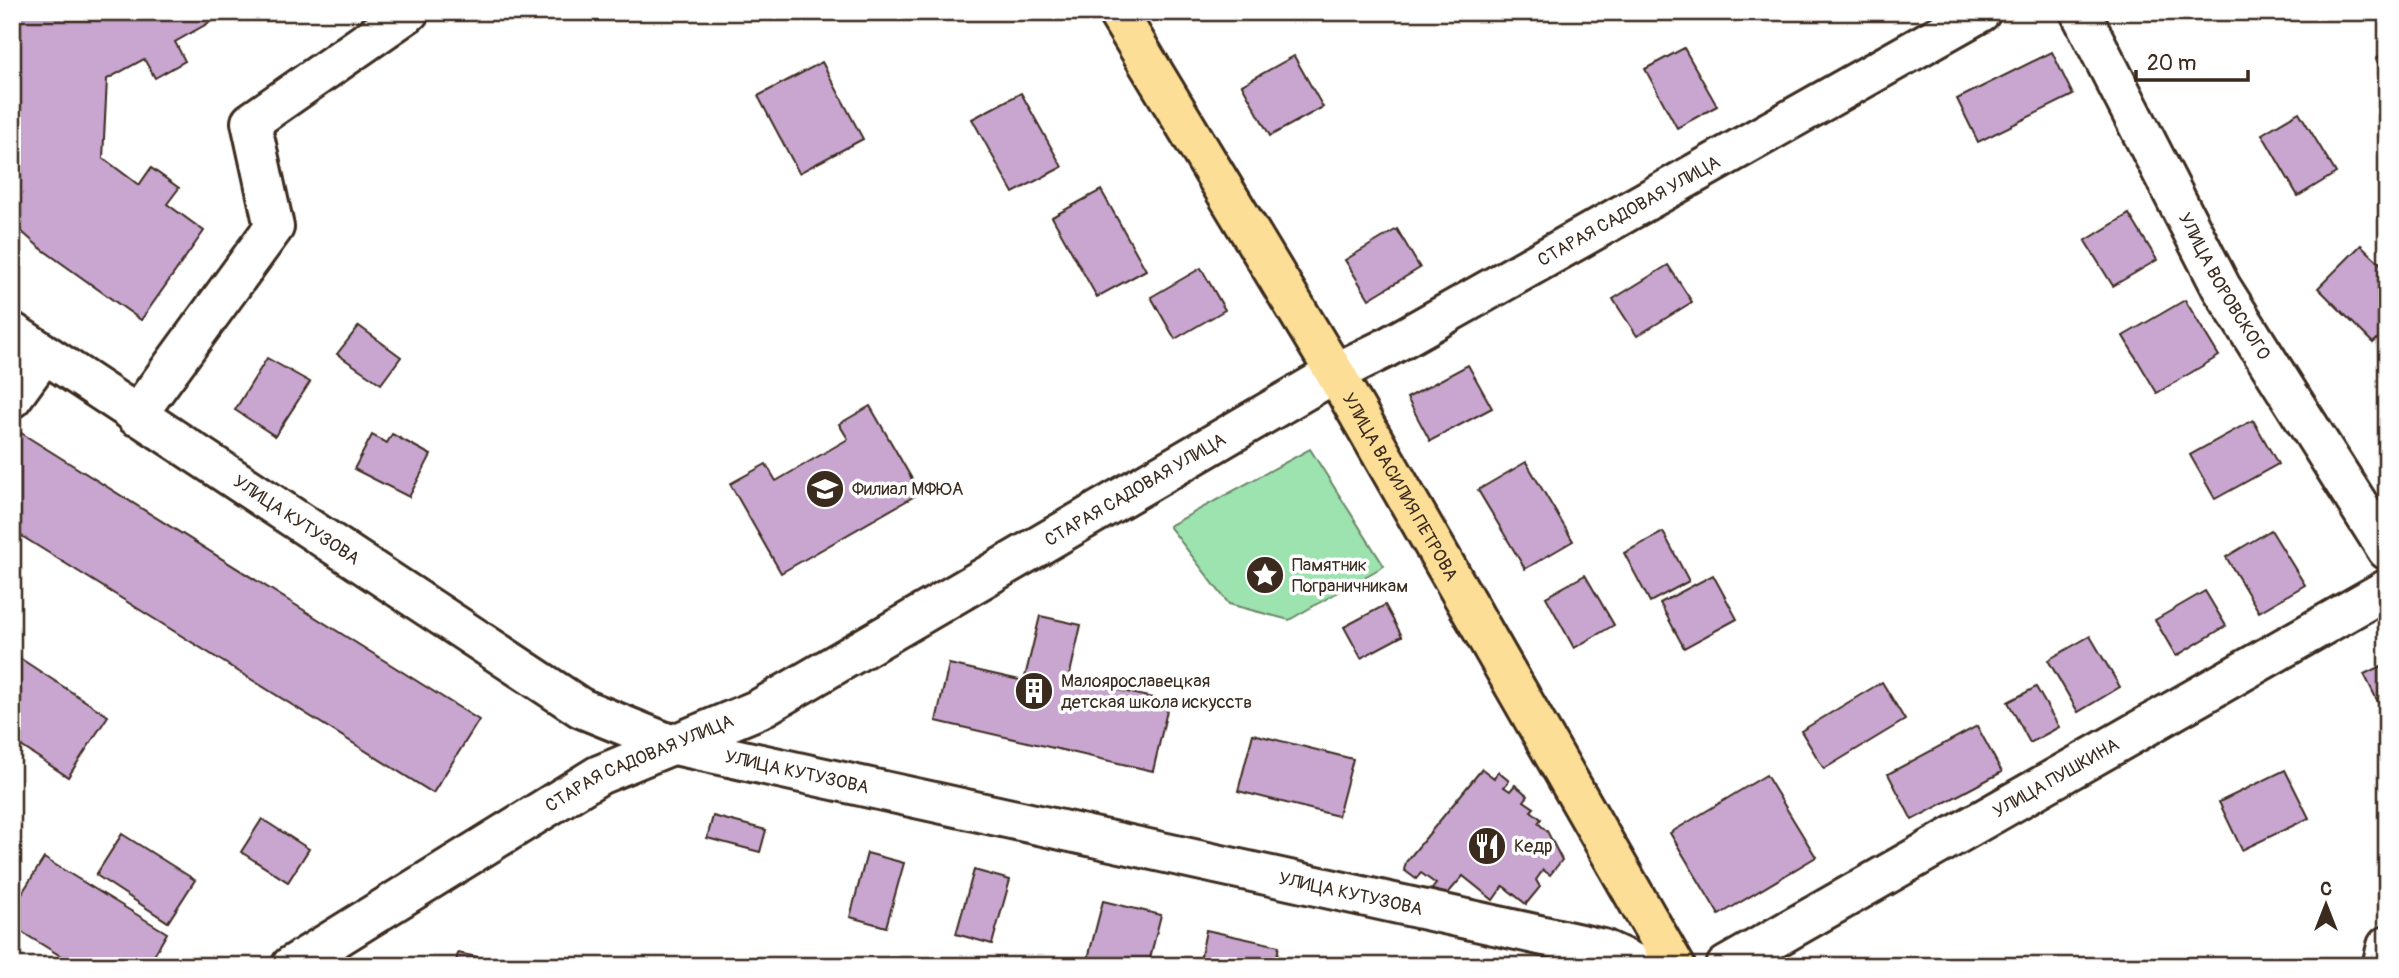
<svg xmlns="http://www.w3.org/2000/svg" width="2399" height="978" font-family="Pangolin,sans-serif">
  <rect width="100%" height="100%" fill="#fff"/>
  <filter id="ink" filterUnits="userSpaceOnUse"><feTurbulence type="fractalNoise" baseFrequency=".0143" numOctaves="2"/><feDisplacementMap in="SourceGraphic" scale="14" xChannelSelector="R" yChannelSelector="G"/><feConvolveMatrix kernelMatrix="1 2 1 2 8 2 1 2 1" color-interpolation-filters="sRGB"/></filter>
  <g filter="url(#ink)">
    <!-- green -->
    <path fill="#9ce3b0" stroke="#6c8667" stroke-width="2" d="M1310 449 1384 566 1289 620 1229 604 1169 526Z"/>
    <!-- building -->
    <g fill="#c8a6d0" stroke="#3b2a1e" stroke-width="2">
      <path d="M21 12H228L175 42 185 61 155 78 144 59 107 79 103 158 139 185 151 168 179 188 167 204 204 231 141 320 39 247 12 223V22Z"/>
      <path d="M263 12H281L267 20Z"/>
      <path d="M1684 48 1717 106 1677 128 1645 69Z"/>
      <path d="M2052 52 2073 95 1978 142 1957 99Z"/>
      <path d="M2387 53V82L2376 59Z"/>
      <path d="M1294 56 1323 107 1270 136 1242 85Z"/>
      <path d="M822 62 863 139 799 173 758 96Z"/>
      <path d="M1021 93 1062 167 1013 193 972 119Z"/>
      <path d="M2299 112 2336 173 2298 196 2262 134Z"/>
      <path d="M1101 190 1146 270 1097 297 1052 217Z"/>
      <path d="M2129 214 2157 260 2113 286 2085 241Z"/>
      <path d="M1397 229 1420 268 1369 299 1345 260Z"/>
      <path d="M2361 245 2387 270V330L2373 343 2318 288Z"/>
      <path d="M1668 265 1692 302 1637 336 1613 299Z"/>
      <path d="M1201 268 1225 310 1175 339 1151 297Z"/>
      <path d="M2185 300 2219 356 2157 393 2123 336Z"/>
      <path d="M359 326 401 357 381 384 337 354Z"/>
      <path d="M267 358 310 382 275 436 235 410Z"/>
      <path d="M1468 365 1492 408 1430 441 1407 398Z"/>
      <path d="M870 406 920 493 781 573 730 484 766 464 776 481 848 439 839 424Z"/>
      <path d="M2253 420 2278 464 2215 499 2190 455Z"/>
      <path d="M18 431 479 720 433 793 12 530V440Z"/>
      <path d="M392 434 431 455 409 497 354 469 372 435 387 443Z"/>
      <path d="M1526 462 1573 541 1525 569 1478 490Z"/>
      <path d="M2271 530 2305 585 2259 612 2226 557Z"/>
      <path d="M1663 532 1689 581 1650 602 1624 553Z"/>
      <path d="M1585 575 1614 625 1574 648 1546 597Z"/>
      <path d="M1713 575 1737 619 1684 648 1660 603Z"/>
      <path d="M2205 591 2226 626 2176 656 2155 620Z"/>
      <path d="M1385 605 1402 636 1361 658 1344 627Z"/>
      <path d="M1040 616 1081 625 1069 678 1169 702 1153 771 936 721 949 664 1024 681Z"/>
      <path d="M2090 636 2120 687 2078 712 2048 660Z"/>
      <path d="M12 653 108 716 68 777 12 740Z"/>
      <path d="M2387 663V720L2364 674Z"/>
      <path d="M1882 682 1905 720 1824 769 1801 731Z"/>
      <path d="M2036 687 2059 727 2030 743 2008 702Z"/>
      <path d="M1977 726 2002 772 1912 820 1888 774Z"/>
      <path d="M1253 734 1353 759 1338 816 1238 791Z"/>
      <path d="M1482 769 1494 778 1498 772 1509 781 1504 787 1510 791 1515 785 1528 796 1524 801 1534 808 1531 811 1541 819 1538 823 1547 831 1562 860 1550 875 1543 870 1536 880 1540 887 1526 904 1503 886 1493 900 1463 876 1444 898 1432 889 1436 884 1421 873 1416 879 1404 870 1406 862Z"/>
      <path d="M2285 770 2309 818 2242 850 2219 802Z"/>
      <path d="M1766 775 1816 857 1719 915 1670 833Z"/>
      <path d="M713 816 766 830 760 852 707 838Z"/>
      <path d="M262 819 309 849 288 882 241 852Z"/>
      <path d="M122 834 195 880 168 922 96 875Z"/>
      <path d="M867 853 904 863 886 927 850 917Z"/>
      <path d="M44 858 167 933 148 966H77L12 926V909Z"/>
      <path d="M974 870 1010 880 992 944 956 934Z"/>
      <path d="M1103 901 1161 915 1148 966H1086Z"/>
      <path d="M1206 930 1279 946 1275 966H1199Z"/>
      <path d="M458 953 520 966H455Z"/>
    </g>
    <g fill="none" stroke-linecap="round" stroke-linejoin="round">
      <!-- minor casing -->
      <g stroke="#3b2a1e" stroke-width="44">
        <g id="minor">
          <path id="s1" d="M2080 12 2221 287 2387 550"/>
          <path id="s2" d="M12 332 581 708 670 744 1603 949 1640 966"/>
          <path d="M12 398 44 354"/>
          <path d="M136 416 274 227 251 122 409 12"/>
          <path id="s3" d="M291 966 599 775 759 709 1335 373 1384 349 1981 12"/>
          <path id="s4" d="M1726 966 2387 589"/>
          <path d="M2382 966 2387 946"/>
        </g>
      </g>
      <!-- major casing -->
      <g stroke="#3b2a1e" stroke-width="44">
        <g id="major">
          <path id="s5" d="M1117 12 1335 373 1675 966"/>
        </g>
      </g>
      <!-- minor -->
      <use href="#minor" stroke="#fff" stroke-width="38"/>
      <!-- major -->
      <use href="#major" stroke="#fcde96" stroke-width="38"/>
    </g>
  </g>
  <!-- icons -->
  <defs>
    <g id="university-disc" transform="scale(2.0125)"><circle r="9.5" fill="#3b2a1e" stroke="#fff"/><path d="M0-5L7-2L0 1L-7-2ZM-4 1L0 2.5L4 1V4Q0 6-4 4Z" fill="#fff"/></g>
    <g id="sight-disc" transform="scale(2.0125)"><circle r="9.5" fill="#3b2a1e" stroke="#fff"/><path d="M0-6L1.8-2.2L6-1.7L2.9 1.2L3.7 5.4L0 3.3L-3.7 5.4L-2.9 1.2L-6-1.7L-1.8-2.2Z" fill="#fff"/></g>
    <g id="building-disc" transform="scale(2.0125)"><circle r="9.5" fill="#3b2a1e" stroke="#fff"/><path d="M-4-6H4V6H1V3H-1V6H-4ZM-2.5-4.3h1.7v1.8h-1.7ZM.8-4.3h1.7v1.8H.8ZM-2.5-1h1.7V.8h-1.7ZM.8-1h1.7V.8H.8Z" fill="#fff"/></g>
    <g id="restaurant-disc" transform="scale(2.0125)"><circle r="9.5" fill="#3b2a1e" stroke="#fff"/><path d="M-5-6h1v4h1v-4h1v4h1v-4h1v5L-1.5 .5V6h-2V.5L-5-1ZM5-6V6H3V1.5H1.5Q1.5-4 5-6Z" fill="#fff"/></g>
  </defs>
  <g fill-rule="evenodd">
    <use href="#university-disc" x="825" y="489"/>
    <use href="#sight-disc" x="1265" y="575"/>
    <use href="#building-disc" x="1034" y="691"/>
    <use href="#restaurant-disc" x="1487" y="846"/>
  </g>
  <g text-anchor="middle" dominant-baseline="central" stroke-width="7" stroke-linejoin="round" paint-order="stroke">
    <!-- street labels -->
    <g font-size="18" fill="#3b2a1e" stroke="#fff">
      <text stroke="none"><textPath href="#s3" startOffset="1538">СТАРАЯ САДОВАЯ УЛИЦА</textPath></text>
      <text stroke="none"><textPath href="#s1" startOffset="310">УЛИЦА ВОРОВСКОГО</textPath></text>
      <text stroke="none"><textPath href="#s5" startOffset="553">УЛИЦА ВАСИЛИЯ ПЕТРОВА</textPath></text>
      <text stroke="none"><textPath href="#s3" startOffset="971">СТАРАЯ САДОВАЯ УЛИЦА</textPath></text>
      <text stroke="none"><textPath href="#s2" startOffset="341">УЛИЦА КУТУЗОВА</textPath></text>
      <text stroke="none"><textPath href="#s3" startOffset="404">СТАРАЯ САДОВАЯ УЛИЦА</textPath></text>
      <text stroke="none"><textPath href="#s2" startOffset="908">УЛИЦА КУТУЗОВА</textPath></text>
      <text stroke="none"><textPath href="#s4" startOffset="380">УЛИЦА ПУШКИНА</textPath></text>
      <text stroke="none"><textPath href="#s2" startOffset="1475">УЛИЦА КУТУЗОВА</textPath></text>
    </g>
    <!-- poi labels -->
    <g font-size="18" fill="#3b2a1e" stroke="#fff" text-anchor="start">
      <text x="852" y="489">Филиал МФЮА</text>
      <text x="1292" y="565">Памятник<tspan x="1292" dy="21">Пограничникам</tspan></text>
      <text x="1061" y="681">Малоярославецкая<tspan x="1061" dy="21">детская школа искусств</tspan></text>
      <text x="1514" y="846">Кедр</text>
    </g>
  </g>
  <!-- margin -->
  <rect width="2399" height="978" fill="none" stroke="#fff" stroke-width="42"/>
  <rect x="21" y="21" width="2357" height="936" fill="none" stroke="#3b2a1e" stroke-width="2.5" filter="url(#ink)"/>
  <!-- north arrow -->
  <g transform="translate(2326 905)" stroke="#ffffff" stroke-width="5" paint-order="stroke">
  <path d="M0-5L12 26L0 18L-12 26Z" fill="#3b2a1e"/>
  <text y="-10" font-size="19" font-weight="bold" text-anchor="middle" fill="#3b2a1e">С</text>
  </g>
  <!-- scale -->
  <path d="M2136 70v10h112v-10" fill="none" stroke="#3b2a1e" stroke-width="3.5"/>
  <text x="2147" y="70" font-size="21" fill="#3b2a1e" stroke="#ffffff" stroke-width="5" paint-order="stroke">20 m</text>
</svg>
